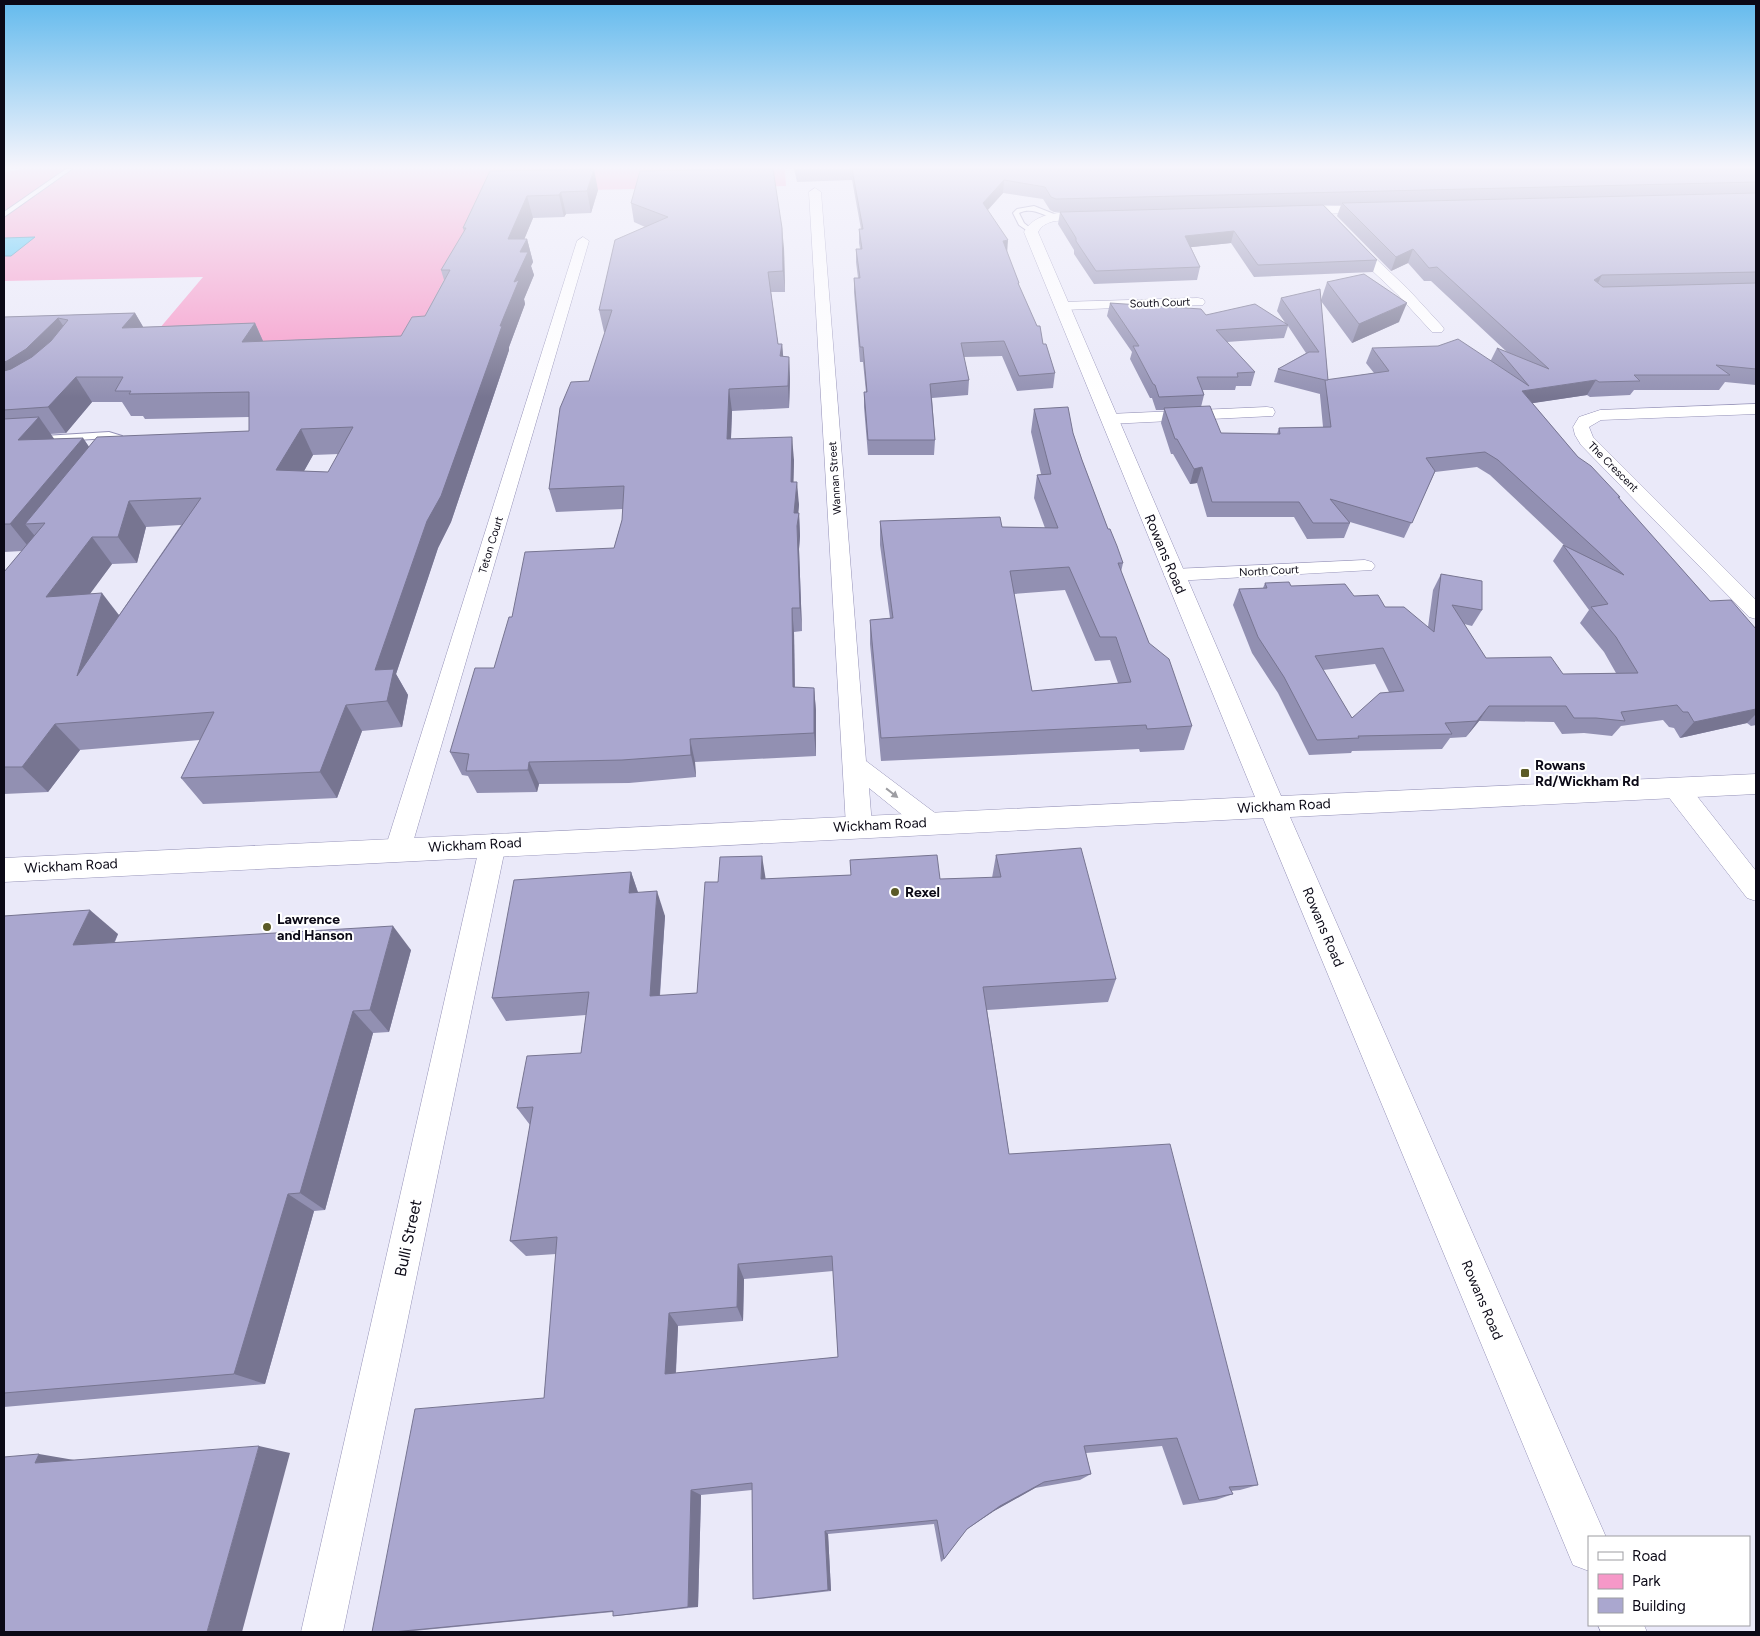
<svg xmlns="http://www.w3.org/2000/svg" width="1760" height="1636" font-family="Figtree,sans-serif">
  <rect width="100%" height="100%" fill="#eae9f9"/>
  <!-- green -->
  <path fill="#f698c8" d="M23 169H785L786 186 489 192 414 338 143 348 203 277 4 281V172Z"/>
  <!-- water -->
  <path fill="#3cc2f5" stroke="#2d8ab2" d="M35 237 11 256H4V238Z"/>
  <g fill="none" stroke-linecap="round" stroke-linejoin="round">
    <!-- lane casing -->
    <g stroke="#9491b7" stroke-width="2">
      <g id="lane">
        <path d="M66 169H72L4 217V212Z"/>
        <path d="M1034 206 1059 216 1060 217C1049 222 1036 205 1019 213L1024 223 1034 231 1029 232 1019 225 1013 213 1017 209Z"/>
        <path d="M109 432 122 436 123 449H117L115 439 109 438 44 442 40 439 44 436Z"/>
      </g>
    </g>
    <!-- street casing -->
    <g stroke="#9491b7" stroke-width="1">
      <g id="street">
        <path d="M815 188 821 192 866 761 939 816 943 823 939 830 930 833 921 830 869 788 872 826 868 833 859 836 850 833 846 826 809 192Z"/>
        <path d="M583 237 589 241 411 849 407 856 398 859 389 856 385 849 577 241Z"/>
        <path d="M1350 238 1355 239 1408 289 1442 326 1444 329 1442 332H1432L1398 295 1345 245 1344 242Z"/>
        <path d="M1198 298 1203 299 1205 302 1203 305 1062 310 1057 309 1055 306 1057 303 1062 302Z"/>
        <path d="M1756 404V414L1601 420 1589 427 1593 437 1756 600V619L1749 617 1581 445 1575 435 1573 427 1579 417 1600 410Z"/>
        <path d="M1267 407 1273 408 1275 412 1273 416 1109 424 1103 423 1101 419 1103 415 1109 414Z"/>
        <path d="M1365 560 1372 562 1375 566 1372 570 1174 581 1167 579 1164 575 1167 571 1174 569Z"/>
        <path d="M1676 779 1685 781 1756 871V901L1747 898 1667 795 1664 788 1667 781Z"/>
        <path d="M493 834 502 837 506 844 343 1632H301L480 844 484 837Z"/>
      </g>
    </g>
    <!-- secondary casing -->
    <g stroke="#9491b7" stroke-width="1">
      <g id="secondary">
        <path d="M1377 205 1382 206 1384 209 1382 212 1290 215 1283 211 1290 207Z"/>
        <path d="M1070 212H1097L1104 216C1093 230 1050 209 1038 232L1281 796 1756 774V794L1290 817 1606 1537H1589V1571L1573 1565 1263 818 4 882V858L1255 797 1024 232C1034 215 1052 213 1070 212Z"/>
        <path d="M1598 1625H1644L1647 1632H1601Z"/>
      </g>
    </g>
    <!-- lane -->
    <use href="#lane" fill="#fff" fill-rule="evenodd"/>
    <!-- street -->
    <use href="#street" fill="#fff" fill-rule="evenodd"/>
    <!-- secondary -->
    <use href="#secondary" fill="#fff" fill-rule="evenodd"/>
  </g>
  <!-- wall -->
  <g fill="#9290b2" fill-rule="evenodd">
    <path d="M794 169H1756V385L1725 382 1719 390H1634L1630 395 1590 397 1587 395 1532 403 1578 457 1620 497 1619 499 1710 601 1756 629V725L1751 726 1747 723 1680 738 1674 728 1669 727 1663 720 1621 726 1612 736 1584 733 1562 734 1554 722 1479 721 1466 737 1450 738 1442 749 1352 751 1351 753 1309 755 1278 693 1252 653 1233 605 1239 589 1263 588 1265 583 1354 596 1385 607 1428 627 1433 590 1441 574 1482 610 1472 626 1464 624 1486 658 1563 674 1616 673 1604 652 1580 623 1589 610 1553 561 1563 545 1565 546 1490 475 1477 467 1435 472 1404 538 1350 522V523L1344 538 1307 539 1294 517H1207L1197 483 1190 484 1173 454H1171L1161 423 1164 410H1156L1152 398H1150L1130 359 1132 352 1107 316 1110 303 1206 315 1286 324 1277 311 1281 298 1321 300 1327 282 1399 322 1352 343 1321 301 1328 380 1374 373 1366 363 1372 348 1491 360 1497 348 1507 352 1431 281H1424L1408 263 1391 271 1337 216 1341 205H1324L1377 260 1373 272 1254 277 1231 243 1191 247 1200 267 1197 280 1094 284 1074 254V250L1058 224 1060 212 1189 209 1054 212 1050 210 1043 199 1003 193 988 210 1007 253 1019 283V286L1055 373 1053 388 1017 391 1002 356 964 357 969 380 968 395 932 398 935 440 934 455H868L864 407V392H866L863 362H860L854 292V278H858L856 262V249H860L859 243V229H861L852 180 797 182ZM1288 326 1306 353 1278 369 1274 382 1320 394V395L1323 427 1279 428 1277 434 1221 433 1201 407 1204 395 1203 390H1235L1236 386H1251L1255 372 1227 342 1284 338ZM1375 664 1389 692 1352 718 1323 670Z"/>
    <path d="M490 171 598 190 591 213 566 214 564 217 533 218 524 239H527L533 262 531 266 534 275 524 299 525 304 509 347V350L451 522 438 548 396 674 408 695 402 727 362 731 337 798 203 804 181 778 200 740 80 750 48 792 4 794V572L22 551 4 552V317L135 313 143 327 255 323 263 341 401 336 425 316 444 280 441 270 464 232 463 228ZM92 402H122L131 416H143L145 419 249 417V431L89 447 83 438 54 439 50 434 66 433ZM339 454 328 472 304 471 313 455ZM181 525 119 615 89 594 112 564 137 563 146 527Z"/>
    <path d="M631 203 784 248 785 292H771L778 344H782L783 356 789 357 790 379 789 408 732 411 731 439 794 460 793 482 799 505 798 513H799L800 536 799 549 802 631 794 632 795 687 814 688 816 711V756L695 762 696 777 629 783 539 784 537 792 477 793 468 776 462 775 450 752 494 668 512 617 614 548 622 520 623 509 556 512 549 489 589 381 605 332H604L599 310 645 227 634 222Z"/>
    <path d="M1034 409 1073 433 1082 460 1108 529 1123 563 1121 572 1149 643 1192 726 1184 750 1140 752 1139 749 881 761 870 644V620L890 618 880 545V521L1002 527 1045 528 1034 498 1037 475 1041 474 1031 432ZM1065 590 1095 661 1110 660 1118 683 1032 691 1014 594Z"/>
    <path d="M996 855 1116 979 1108 1002 987 1010 1009 1154 1258 1485 1240 1490 1231 1491 1233 1494 1216 1500 1183 1505 1162 1446 1086 1453 1091 1474 1080 1480 1035 1488 994 1511 966 1530 944 1559 941 1562 934 1524 828 1534 831 1591 759 1599H753L752 1490 701 1495 698 1607 627 1615 613 1616V1612L403 1632H372L544 1398 556 1254 526 1256 510 1241 530 1125 517 1108 581 1053 586 1015 506 1021 492 998 631 872 638 892 665 916 660 996 697 993 718 882 766 879 851 875 850 860 940 879 992 878ZM833 1271 838 1357 676 1373 678 1326 743 1321 744 1279Z"/>
    <path d="M4 916 118 934 115 942 411 950 389 1032 373 1033 325 1210 314 1211 265 1384 4 1407Z"/>
  </g>
  <!-- shaded-wall -->
  <g fill="#777591">
    <path d="M594 169 598 190 591 213 587 191Z"/>
    <path d="M1004 180 1003 193 982 216 983 203Z"/>
    <path d="M561 192 566 214 564 217 559 195Z"/>
    <path d="M527 196 533 218 515 262 508 239Z"/>
    <path d="M782 228 784 248 785 292 783 271Z"/>
    <path d="M1234 231 1231 243 1183 248 1185 236Z"/>
    <path d="M527 239 533 262 531 266 534 275 524 299 525 304 509 347V350L451 522 438 548 396 674 408 695 402 727 387 701 375 670 427 521 500 326 514 282 520 252Z"/>
    <path d="M1008 240 1007 254 1003 241Z"/>
    <path d="M1413 249 1408 263 1391 271 1396 257Z"/>
    <path d="M1602 275 1595 289 1594 280Z"/>
    <path d="M1407 303 1399 322 1352 343 1359 324Z"/>
    <path d="M135 313 149 337 122 328Z"/>
    <path d="M58 318 74 342 4 393V362Z"/>
    <path d="M255 323 266 348 242 342Z"/>
    <path d="M782 344 784 365 780 356Z"/>
    <path d="M789 357 790 379 789 408 788 386Z"/>
    <path d="M76 377 92 402 66 433 48 407Z"/>
    <path d="M1596 380 1587 395 1514 406 1522 391Z"/>
    <path d="M729 389 732 411 730 461 727 439Z"/>
    <path d="M39 417 57 443 18 440Z"/>
    <path d="M301 429 313 455 290 496 276 470Z"/>
    <path d="M792 437 794 460 793 505 791 482Z"/>
    <path d="M83 438 100 463 25 524 39 541 31 550 10 524Z"/>
    <path d="M1202 467 1197 483 1190 484 1194 469Z"/>
    <path d="M797 482 799 505 796 536 794 513Z"/>
    <path d="M129 501 146 527 137 563 118 537Z"/>
    <path d="M799 513 800 536 799 549 802 631 800 608 797 526Z"/>
    <path d="M92 537 112 564 68 624 46 597Z"/>
    <path d="M102 593 122 619 77 676Z"/>
    <path d="M792 608 794 632 795 710 793 687Z"/>
    <path d="M814 688 816 711V756L814 733Z"/>
    <path d="M346 705 362 731 337 798 320 772Z"/>
    <path d="M1489 706 1479 721 1466 737 1477 721Z"/>
    <path d="M1756 709V714L1747 723 1680 738 1694 722Z"/>
    <path d="M55 724 80 750 48 792 22 767Z"/>
    <path d="M690 739 695 762 696 777 691 755Z"/>
    <path d="M529 762 539 784 537 792 528 770Z"/>
    <path d="M762 856 766 881 761 879Z"/>
    <path d="M631 872 639 896 629 893Z"/>
    <path d="M657 891 665 916 658 1019 650 996Z"/>
    <path d="M90 910 118 934 102 968 73 945Z"/>
    <path d="M393 926 411 950 389 1032 370 1010Z"/>
    <path d="M353 1011 373 1033 325 1210 300 1193Z"/>
    <path d="M288 1194 314 1211 265 1384 234 1374Z"/>
    <path d="M738 1264 744 1279 743 1321 737 1307Z"/>
    <path d="M669 1313 678 1326 675 1385 665 1374Z"/>
    <path d="M259 1446 290 1453 242 1632H207Z"/>
    <path d="M39 1454 80 1461 35 1463Z"/>
    <path d="M1044 1482 1035 1488 994 1511 962 1532 1000 1506Z"/>
    <path d="M691 1490 701 1495 698 1607H688Z"/>
    <path d="M825 1531 828 1534 831 1591 828 1590Z"/>
  </g>
  <!-- building -->
  <g fill="#aaa7cf" stroke="#777591" fill-rule="evenodd">
    <path d="M594 169 587 191 561 192 559 195 527 196 508 239H527L520 252H528L514 282 519 280 500 326H502L441 496 427 521 375 670 394 669 387 701 346 705 320 772 181 778 214 712 55 724 22 767H4V572L45 523 25 524 97 437 249 431V392L129 394 131 391H115L123 377H76L48 407 4 410V371L11 369 32 357 51 341 68 320 58 318 26 349 7 361 4 362V317L135 313 122 328 255 323 242 342 401 336 412 317 425 316 450 270H441L466 228H463L490 171ZM353 427 328 472 276 470 301 429ZM201 498 77 676 102 593 46 597 92 537H118L129 501Z"/>
    <path d="M742 169H773L782 228 783 271 768 272 778 344H782L780 356 789 357 788 386 729 389 727 439 792 437 791 482H797L794 513H799L797 526 800 608H792L793 687 814 688V733L690 739 691 755 622 760 529 762 528 770 466 771 469 754 450 752 475 668H494L509 617H512L525 552 614 548 622 520 624 486 549 489 560 408 571 382 589 381 612 310H599L615 240 668 217 631 203 640 171Z"/>
    <path d="M852 169H1756V182L1056 199 1051 197 1045 187 1004 180 983 203 1008 240 1003 241 1019 283H1018L1037 326H1040L1043 344H1046L1055 373 1019 376 1004 341 961 343 969 380 930 384 935 440H868L864 392H867L863 347H860L854 278H860L856 249H862L859 229H863Z"/>
    <path d="M1756 193V272L1602 275 1594 280 1603 287 1756 283V369L1716 365 1730 375H1634L1640 381 1599 382 1596 380 1522 391 1578 457 1591 466 1620 497H1618L1710 601 1731 600 1756 629V709L1694 722 1688 712H1683L1677 705 1621 712 1625 721 1596 718H1574L1566 706H1489L1477 721 1445 723 1452 734 1358 736 1359 738 1317 740 1284 677 1258 637 1239 589 1267 588 1265 583 1289 582 1291 586 1345 584 1354 596 1378 595 1385 607H1404L1434 632 1441 574 1482 581V610L1452 605 1486 658 1551 657 1563 674 1638 673 1616 637 1591 607 1608 604 1563 545 1624 575 1498 460 1485 452 1426 458 1435 471 1412 523 1330 499 1350 523H1313L1299 502H1212L1202 467 1194 469 1177 439H1175L1164 408 1210 406 1221 433 1280 434 1279 428 1331 427 1325 380 1389 371 1372 348 1438 346 1458 339 1529 386 1497 348 1549 369 1437 267 1429 268 1413 249 1396 257 1342 203ZM1383 648 1404 691 1380 693 1352 718 1315 656Z"/>
    <path d="M1323 205 1377 260 1258 265 1234 231 1185 236 1200 267 1096 271 1076 241V238L1060 212Z"/>
    <path d="M1364 274 1407 303 1359 324 1327 282Z"/>
    <path d="M1320 289 1328 380H1325L1278 369 1309 352H1319L1281 298Z"/>
    <path d="M1110 303 1201 309 1206 315 1255 304 1288 325 1216 330 1255 372 1237 373 1238 377H1197L1204 395 1159 397 1155 385 1153 384 1133 346H1139Z"/>
    <path d="M1068 407 1073 433 1082 460 1108 529H1110L1117 546 1123 563H1118L1149 643 1169 659 1192 726 1147 729 1146 725 881 738 870 620 893 618 880 521 1000 517 1002 527 1058 528 1037 475 1051 474 1034 409ZM1069 567 1100 637H1116L1131 682 1032 691 1010 571Z"/>
    <path d="M39 417 18 440 83 438 10 524H4V419Z"/>
    <path d="M1081 848 1116 979 983 987 1009 1154 1170 1144 1258 1485 1229 1487 1233 1494 1199 1500 1177 1438 1084 1446 1091 1474 1044 1482 1000 1506 967 1529 944 1559 937 1520 825 1531 828 1590 753 1599 752 1483 691 1490 688 1607 613 1616V1611L393 1632H372L415 1409 544 1398 557 1237 510 1241 533 1107 517 1108 527 1056 581 1053 589 992 492 998 514 880 631 872 629 893 657 891 650 996 697 993 705 882H718L720 857 762 856 761 879 851 875 850 860 937 855 940 879 1001 877 996 855ZM832 1256 838 1357 665 1374 669 1313 737 1307 738 1264Z"/>
    <path d="M90 910 73 945 393 926 370 1010 353 1011 300 1193 288 1194 234 1374 4 1393V916Z"/>
    <path d="M259 1446 207 1632H4V1457L39 1454 35 1463Z"/>
  </g>
  <!-- one-way arrows -->
  <defs><path id="oneway-solid" d="M-6-.8H1V-3.2L6.5 0L1 3.2V.8H-6Z" transform="scale(1.25)"/></defs>
  <use fill="#9d9da2" href="#oneway-solid" transform="translate(892 793) rotate(38)"/>
  <!-- sky -->
  <linearGradient id="sky" x2="0" y2="1"><stop stop-color="#63baed"/><stop offset="0.42" stop-color="#f6f5fc"/><stop offset="1" stop-color="#f6f5fc" stop-opacity="0"/></linearGradient>
  <rect width="1760" height="398" fill="url(#sky)"/>
  <!-- markers -->
  <g fill="#5b5a27" stroke="#fff" stroke-width="2">
    <rect x="1520" y="768" width="10" height="10" rx="2.5"/>
    <circle cx="895" cy="892" r="5"/>
    <circle cx="267" cy="927" r="5"/>
  </g>
  <g text-anchor="middle" dominant-baseline="central" stroke-width="4" stroke-linejoin="round" paint-order="stroke">
    <!-- far-street labels -->
    <g font-size="11" fill="#0b0916" stroke="#fff">
      <text transform="translate(1160 303) rotate(-2)">South Court</text>
      <text transform="translate(1613 467) rotate(45)">The Crescent</text>
      <text transform="translate(835 478) rotate(-94)">Wannan Street</text>
      <text transform="translate(491 545) rotate(-73)">Teton Court</text>
      <text transform="translate(1269 571) rotate(-3)">North Court</text>
    </g>
    <!-- street labels -->
    <g font-size="14" fill="#0b0916" stroke="#fff">
      <text transform="translate(1165 554) rotate(67)">Rowans Road</text>
      <text transform="translate(1284 806) rotate(-3)">Wickham Road</text>
      <text transform="translate(880 825) rotate(-3)">Wickham Road</text>
      <text transform="translate(475 845) rotate(-3)">Wickham Road</text>
      <text transform="translate(71 866) rotate(-3)">Wickham Road</text>
      <text transform="translate(1323 927) rotate(67)">Rowans Road</text>
      <text transform="translate(1482 1300) rotate(67)">Rowans Road</text>
    </g>
    <!-- poi labels -->
    <g font-size="14" font-weight="bold" fill="#0b0916" stroke="#fff" text-anchor="start">
      <text x="1535" y="765">Rowans<tspan x="1535" dy="16">Rd/Wickham Rd</tspan></text>
      <text x="905" y="892">Rexel</text>
      <text x="277" y="919">Lawrence<tspan x="277" dy="16">and Hanson</tspan></text>
    </g>
    <!-- near-street labels -->
    <g font-size="16" fill="#0b0916" stroke="#fff">
      <text transform="translate(408 1238) rotate(-78)">Bulli Street</text>
    </g>
  </g>
  <!-- border -->
  <rect width="1760" height="1636" fill="none" stroke="#0b0916" stroke-width="10"/>
  <!-- legend -->
  <rect x="1588" y="1536" width="162" height="90" fill="#ffffff" stroke="#9d9da2"/>
  <rect x="1598" y="1552" width="25" height="8" fill="#ffffff" stroke="#9d9da2"/>
  <text x="1632" y="1561" font-size="15" fill="#0b0916">Road</text>
  <rect x="1598" y="1574" width="25" height="15" fill="#f698c8" stroke="#9d9da2"/>
  <text x="1632" y="1586" font-size="15" fill="#0b0916">Park</text>
  <rect x="1598" y="1598" width="25" height="15" fill="#aaa7cf" stroke="#9d9da2"/>
  <text x="1632" y="1611" font-size="15" fill="#0b0916">Building</text>
</svg>
